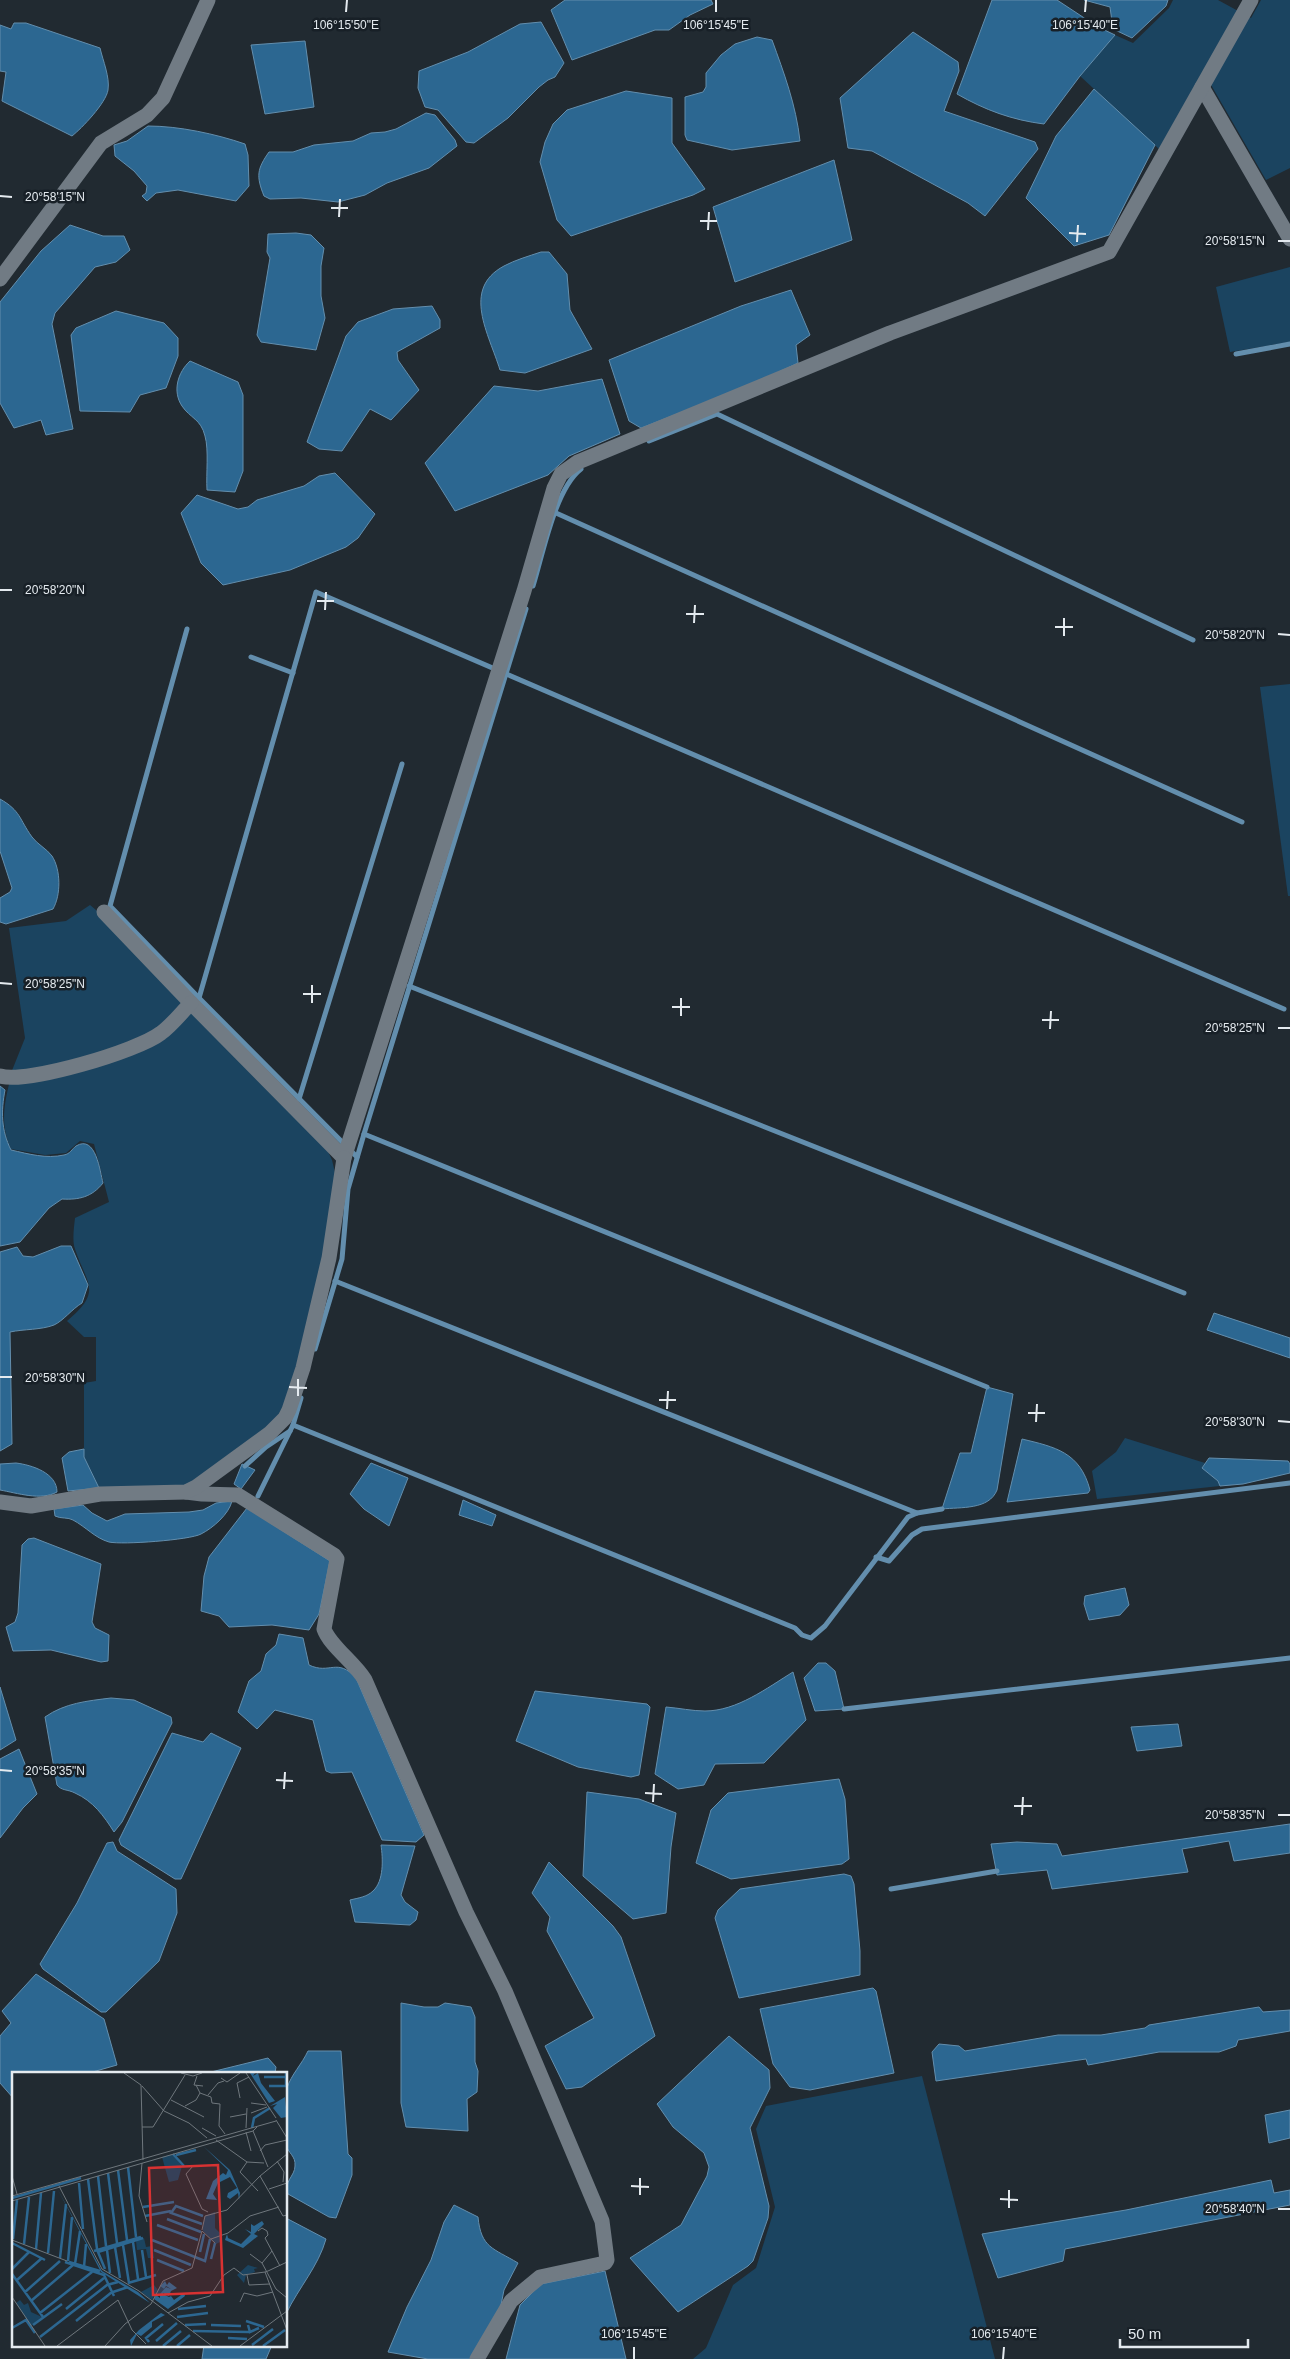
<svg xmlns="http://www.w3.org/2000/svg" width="1290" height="2359" font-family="Arial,sans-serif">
  <rect width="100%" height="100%" fill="#212a31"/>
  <!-- green -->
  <g fill="#1b4460">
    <path d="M1173 0H1218L1251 18 1261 0H1290V168L1266 180 1203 71 1159 149 1080 76 1115 35 1133 43 1169 8Z"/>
    <path d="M1290 267V342L1230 352 1216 287Z"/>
    <path d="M1290 684V896H1288L1260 687Z"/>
    <path d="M90 905 102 915 186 1003 158 1031 97 1056 11 1073 25 1038 9 928 66 921Z"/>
    <path d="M190 1009 325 1145 332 1160 337 1181 330 1238 285 1409 272 1427 195 1483 175 1489 99 1488 84 1457V1383L96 1381V1337H84L67 1321C103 1291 87 1285 75 1249 72 1241 74 1227 75 1218L109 1202 94 1144 80 1141 66 1153 45 1155 11 1149C0 1125 4 1105 10 1080L102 1062Z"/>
    <path d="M1125 1438 1205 1463 1202 1468 1218 1481 1220 1486 1097 1499 1092 1471 1116 1452Z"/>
    <path d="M922 2076 995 2359H693L706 2348 733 2285 756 2268 775 2207 756 2129 766 2106Z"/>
  </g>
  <!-- water -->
  <g fill="#2c6791" stroke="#638ead">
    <path d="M565 0H711L713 4 690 15 669 30H655L572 60 551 10Z"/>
    <path d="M992 0H1057L1098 27 1115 35 1080 76 1044 124C1012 120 985 110 957 94Z"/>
    <path d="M1084 0H1168L1166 6 1132 38 1113 29 1110 7Z"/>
    <path d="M541 22 564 63 555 77 548 80 539 87 508 118 474 143 466 142 438 110 425 107 418 88 419 71 468 52 520 24Z"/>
    <path d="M14 23H26L100 48C103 61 110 77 108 90 106 103 82 128 72 136L2 101 6 72 0 71V25L11 29Z"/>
    <path d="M913 32 958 62 959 71 944 111 1035 142 1038 149 985 216 968 203 872 151 848 148 840 98Z"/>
    <path d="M757 37 772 40C784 73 796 105 800 141L732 150 687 140 685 135V97L703 92 706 87V73L721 55 735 44Z"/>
    <path d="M305 41 314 107 265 114 251 45Z"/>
    <path d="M1094 89 1155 145 1109 235 1074 246 1026 198 1056 136Z"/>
    <path d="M626 91 672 98V143L705 189 693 195 571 236 557 220 540 162 545 142 553 124 567 110Z"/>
    <path d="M426 113 435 115 455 140 457 146 429 168 387 183 365 195 338 202 301 198 270 199 264 196C256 176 257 169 269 152H293L314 145 353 141 371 133 385 132 396 129Z"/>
    <path d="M148 126C179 126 216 134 245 144L248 155 249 186 236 201 178 190 156 193 147 201 142 196 146 193 147 186 134 171 115 156 114 145 127 141Z"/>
    <path d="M834 160 852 240 735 282 713 207Z"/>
    <path d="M70 225 103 236H124L130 250 116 262 95 267 55 313 52 324 73 429 46 435 41 420 14 428 0 403V302L41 251Z"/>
    <path d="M296 233 311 235 324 248 321 266V296L325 318 316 350 261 342 257 335 270 258 267 252 268 234Z"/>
    <path d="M541 252H549L567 274 570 310 592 349 525 373 500 370C489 334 461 289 504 266 515 260 529 256 541 252Z"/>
    <path d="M791 290 810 335 796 345 798 363 742 389 641 428 629 421 609 360 741 306Z"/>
    <path d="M432 306 440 320V328L397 352 398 360 419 390 391 420 370 409 342 451 319 449 307 442 346 336 358 322 393 309Z"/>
    <path d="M116 311 164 323 178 338V356L166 388 140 395 130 412 80 411 71 335 76 328Z"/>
    <path d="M190 361 238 382 243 395V471L235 492 207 490C206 474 209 450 205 436 201 419 190 418 182 406 172 391 178 372 190 361Z"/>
    <path d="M602 379 620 434 569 456 548 475 455 511 425 463 494 386 538 391Z"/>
    <path d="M335 473 375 514 358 538 346 547 290 570 223 585 201 563 181 513 197 495 238 509 248 507 257 500 304 486 319 476Z"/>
    <path d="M0 799C21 811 19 819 32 837 37 844 47 849 52 856 61 870 61 895 53 909L6 924 0 922V898L10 892 12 888 0 851Z"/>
    <path d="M0 1086 5 1090C1 1111 1 1130 11 1150 29 1154 46 1159 64 1155 70 1154 72 1149 76 1146 96 1134 100 1172 103 1183 92 1197 79 1200 62 1199L49 1208 20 1242 0 1246Z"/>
    <path d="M61 1246H71L88 1285 82 1303C72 1309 63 1321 54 1325 41 1330 24 1329 10 1332L12 1444 0 1451V1252L17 1247 23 1256 33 1257Z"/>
    <path d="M1214 1313 1290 1338V1358L1207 1330Z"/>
    <path d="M987 1387 1013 1394 997 1490C989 1510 961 1507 942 1509L960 1453H971Z"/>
    <path d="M1022 1439C1055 1447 1080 1452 1090 1490L1088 1493 1007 1502Z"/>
    <path d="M84 1449V1457L99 1488 68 1491 62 1458 69 1452Z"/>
    <path d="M1209 1458 1288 1461 1290 1464V1473L1243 1484 1220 1486 1218 1481 1202 1468Z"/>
    <path d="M16 1463C32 1465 57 1473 57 1492 41 1501 17 1493 0 1490V1464Z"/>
    <path d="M371 1463 408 1478 389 1526 364 1509 350 1494Z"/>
    <path d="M242 1464 255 1470 241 1489 234 1484Z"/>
    <path d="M463 1500 496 1515 492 1526 459 1515Z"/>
    <path d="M232 1501C229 1514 213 1528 201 1534 190 1540 122 1545 109 1542 95 1538 86 1527 73 1520 68 1517 61 1519 55 1516L54 1509 83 1505 92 1513 107 1521 125 1514 189 1512 203 1510 216 1503Z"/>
    <path d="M247 1508 330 1561 319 1614 309 1630 272 1625 229 1627 219 1616 201 1611 204 1576 209 1557Z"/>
    <path d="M34 1538 101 1564 92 1622 95 1628 109 1635 108 1661 101 1662 51 1650 13 1651 6 1627 15 1622 18 1613 22 1545 28 1539Z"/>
    <path d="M1125 1588 1129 1605 1120 1615 1089 1620 1084 1604 1085 1596Z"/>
    <path d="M279 1634 303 1638 309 1665C330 1675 337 1657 356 1678L424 1835 416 1842 382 1840 352 1772 331 1773 326 1771 313 1720 275 1710 257 1729 238 1712 249 1681 261 1671 266 1654 276 1645Z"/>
    <path d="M818 1663H826L835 1671 844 1709 815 1711 804 1678Z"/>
    <path d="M793 1672 806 1720 764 1763 715 1764 704 1785 678 1789 655 1774 666 1707C679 1708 692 1711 705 1711 737 1711 767 1688 793 1672Z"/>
    <path d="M0 1687 16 1740 0 1750Z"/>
    <path d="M535 1691 647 1704 650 1707 639 1775 631 1777 578 1767 516 1741Z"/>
    <path d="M111 1698 134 1700 171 1717 172 1723 122 1822 114 1832C104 1816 93 1801 75 1793 67 1789 62 1791 57 1785L45 1717C65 1703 87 1701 111 1698Z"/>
    <path d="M1178 1724 1182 1746 1137 1751 1131 1727Z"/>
    <path d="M172 1733 203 1742 211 1733 241 1748 181 1879H175L121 1845 119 1840Z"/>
    <path d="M19 1749 37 1794 23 1808 0 1838V1759Z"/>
    <path d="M839 1779 845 1799 849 1859 842 1864 731 1879 696 1863 711 1810 728 1793Z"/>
    <path d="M587 1792 639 1799 676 1813 671 1847 666 1913 633 1919 583 1876Z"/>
    <path d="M1290 1824V1853L1234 1861 1229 1841 1182 1849 1188 1872 1052 1889 1047 1870 997 1875 991 1844 1017 1842 1057 1844 1062 1856Z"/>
    <path d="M113 1842 117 1851 176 1889 177 1913 159 1961 106 2012H101L43 1969 40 1964 77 1903 107 1843Z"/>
    <path d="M381 1845 415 1846 401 1895 405 1902 418 1912 416 1920 410 1925 355 1922 350 1900C358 1898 367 1897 373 1891 384 1881 383 1859 381 1845Z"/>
    <path d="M549 1862 613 1926 621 1937 655 2036 582 2087 566 2089 545 2046 594 2018 547 1931 550 1917 532 1893Z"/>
    <path d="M844 1874 851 1876 854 1884 860 1951V1975L739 1998 715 1918 718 1910 740 1889Z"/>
    <path d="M36 1974 104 2019 117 2065 89 2073H14V2099L0 2083V2036L11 2023 2 2011Z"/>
    <path d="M873 1988 876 1991 894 2073 810 2090 790 2087 773 2064 760 2009Z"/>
    <path d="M401 2003 424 2007H438L445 2003 471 2007 475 2017V2062L478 2071 477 2092 467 2099 468 2131 406 2127 401 2103Z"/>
    <path d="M1259 2007 1263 2012 1290 2010V2031L1238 2040 1236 2046 1219 2052H1159L1088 2065 1086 2059 936 2081 932 2052 939 2044 959 2046 965 2051 1058 2035H1101L1145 2028 1149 2025Z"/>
    <path d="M729 2036 769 2070 770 2088 750 2128 769 2206 768 2218 753 2261 748 2266 678 2312 630 2258 681 2225 707 2176 709 2167 704 2153 673 2127 657 2104Z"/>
    <path d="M308 2051H341L348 2154 352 2158V2175L336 2218 329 2217 288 2194C283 2182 295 2176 295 2166 296 2156 288 2153 286 2145 285 2139 285 2093 287 2088 291 2075 302 2064 308 2051Z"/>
    <path d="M268 2058 276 2067 275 2073H207Z"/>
    <path d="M1290 2110V2138L1269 2143 1265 2115Z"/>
    <path d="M1271 2180 1274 2193 1290 2190V2205L1065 2249 1063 2261 998 2278 982 2234 1126 2210Z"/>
    <path d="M454 2205 478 2217C481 2248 493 2248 518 2263L504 2290 500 2310 472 2359H428L388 2352 407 2307 431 2260 444 2222Z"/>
    <path d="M286 2218 326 2239C318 2267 299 2287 286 2314Z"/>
    <path d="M605 2271 626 2359H506L520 2305 541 2284Z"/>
    <path d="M204 2345H272L266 2359H202Z"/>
  </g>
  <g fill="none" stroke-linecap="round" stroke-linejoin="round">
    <!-- stream -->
    <g stroke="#638ead" stroke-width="5">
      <path d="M1236 354 1290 344"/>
      <path d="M649 441 717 414 1193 640"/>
      <path d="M556 513 1242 822"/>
      <path d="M533 586C543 554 555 489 581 469"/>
      <path d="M187 629 110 906 199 998 357 1157"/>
      <path d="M251 657 293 673"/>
      <path d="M409 986 1184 1293"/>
      <path d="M199 998 316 592 1284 1009"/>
      <path d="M299 1099 402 764"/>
      <path d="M364 1134 987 1387"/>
      <path d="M315 1349 342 1259 348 1189 364 1134 526 609"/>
      <path d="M293 1425 795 1628 802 1635 811 1638 825 1626 908 1517 917 1513 335 1281"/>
      <path d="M245 1466 266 1447 290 1431"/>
      <path d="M258 1496 293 1425 301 1398"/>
      <path d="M917 1513 942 1509"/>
      <path d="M876 1557 889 1561 912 1535 922 1529 1290 1483"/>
      <path d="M844 1709 1290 1658"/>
      <path d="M891 1889 997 1871"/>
    </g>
    <!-- minor -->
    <g stroke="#717b84" stroke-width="15">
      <path d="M1202 87 1290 239"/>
      <path d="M0 279 101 143 147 115 163 98 208 0"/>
      <path d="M104 912 191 1003 344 1158 524 591 554 488 561 474 578 462 890 333 1109 252 1251 0"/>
      <path d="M0 1076C27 1084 138 1051 161 1033 172 1025 181 1013 191 1003"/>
      <path d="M186 1492 202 1494 238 1495 334 1555 337 1559 324 1629C330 1646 354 1662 365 1680L466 1912 505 1991 602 2221 607 2260 605 2263 540 2277 511 2301 477 2359"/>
      <path d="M0 1502 31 1506 100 1494 186 1492 196 1487 270 1433 285 1418 289 1410 303 1368 329 1258 344 1158"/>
    </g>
  </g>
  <!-- ticks -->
  <path fill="none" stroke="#e4eaef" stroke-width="2" d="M346 12 347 0M716 12V0M1085 12 1086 0M0 196 12 197M331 208H348M339 217 340 199M700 221H717M708 230 709 212M1069 233 1086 234M1278 241H1290M1077 242 1078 225M0 590H12M317 601H334M325 610 326 592M686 614H704M694 623 695 605M1055 627H1073M1278 634 1290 635M1064 636V618M0 983 12 984M303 994H321M312 1003V985M672 1007H690M681 1016V998M1042 1020H1059M1278 1028H1290M1050 1029 1051 1011M0 1377H12M289 1387 307 1388M298 1396V1379M659 1400H676M667 1409 668 1391M1028 1413H1045M1278 1421 1290 1422M1036 1422 1037 1404M0 1770 12 1771M276 1780 293 1781M284 1789 285 1772M645 1793 662 1794M653 1802 654 1784M1014 1806H1032M1022 1815 1023 1797M1278 1815H1290M631 2186 649 2187M640 2195V2178M1000 2199 1018 2200M1009 2208V2190M1278 2209H1290M634 2359V2347M1003 2359 1004 2347"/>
  <!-- overview -->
  <g transform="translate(12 2072)">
    <rect width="275" height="275" fill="#212a31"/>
    <path d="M161 82 170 94 166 108 157 110 150 85ZM203 140V156L208 161V170L204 172 191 159V154L193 144ZM132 166 134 175 140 174 142 186H136L134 177 125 178 124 169ZM236 193 246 196 242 197 243 200 234 203 232 211 225 203ZM142 213 146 218 148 214 153 218 147 223 143 222 140 228 129 220ZM8 228 12 233 16 231 19 240 30 245 19 254 4 231Z" fill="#1b4460"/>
    <path d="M238 1H243L241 4 246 1 249 11 263 29 257 31ZM273 25 275 45 269 46 261 36 265 32 258 34ZM191 74 218 98 228 121 227 128 226 121 218 127 215 125 216 121 225 116 226 121 225 116 218 105 206 111 201 122 205 128 194 127 201 109 211 101 214 103 216 98ZM45 116 90 199 126 220 138 231 89 200ZM250 149 252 152 242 162 246 164 231 176 213 168 215 162 216 166 229 172 239 162 233 157 239 160V152L242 154ZM153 209 155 213 157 210 165 216 159 219 157 224 151 221V222L157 225 159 224 162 228 172 221 173 224 156 237 142 227 144 223 148 226V222L154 215 159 217 154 214 152 217 148 214ZM149 241 153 243 140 250V255L129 264 125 262 119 274 118 268 127 258Z" fill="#2c6791"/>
    <path fill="none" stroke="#2c6791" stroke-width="2.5" d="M252 5H274M257 14H274V1M240 56 242 46 258 36M161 82 172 94M164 83 184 78M116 95 124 165M106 98 115 168M96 101 105 171M86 104 94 174M76 107 85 177M67 111 71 157M0 126 69 106M131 135 162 130M133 144 159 139M155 147 189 160M190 152 159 141 164 134 191 144M145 153 186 168M1 167 5 128M140 168 193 189 198 167M121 170 126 207M0 171 33 188M12 172 17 125M111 173 117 211M103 175 108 206M24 177 29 121M95 178 98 201M130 178 134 205M142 178 179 193M82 179 129 165M188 180 192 162M36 181 42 119M48 186 54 132M199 187 203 171M145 188 172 199M56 189 60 145M53 190 92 203 102 224M57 190 88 199M63 192 68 159M72 195 74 172M0 197 17 180M93 197 86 180 131 166M0 202 31 245M5 208 30 186M116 211 144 203M13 220 48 189M101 220 116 215M19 229 61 193M54 237 92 206M166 237 194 234M28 241 80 200M165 245 196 241M64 249 100 220M234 249 252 255M21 253 50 232M173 253 194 252M199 253 229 254M236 253 238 260 247 256M0 256 14 248 23 261M181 259 237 260M28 265 95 213 106 210M216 266 235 267M144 269 165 251M137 270 134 266 151 252M240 273 261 257M151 274 169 259M165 274 178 263M251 274 273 258"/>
    <path fill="none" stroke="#6f777d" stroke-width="1" d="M112 1 129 13 131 88M169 1 181 4 190 1M234 1 264 46M185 4 182 13 191 14M209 6 215 10 228 1M184 13 188 21 199 25 200 31 208 32 207 54 213 62M130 14 152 39M196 23 206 11 212 9M228 26 225 11 237 5M159 28 192 45M239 31 254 33M173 34 184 28 188 21M152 39 177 51 195 66M239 41 255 35M218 45 234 42M264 48 275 66M130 55H141L173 3M245 55 241 59 256 95M190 56 204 64M234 56 235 36M234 60 239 79M204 68 235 90M248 79 253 73 275 68M265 89 272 100 271 110M130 91 127 124 135 150M181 94 174 102 190 137 196 140M0 104 5 122M248 104 275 82M47 114 90 197 127 219 200 274M257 117 275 111M246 119 228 100 235 90 252 91M0 124 264 49M0 129 241 59M190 158 193 144 215 138 248 104 271 144 275 143M246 159 250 156 255 159 256 163 253 166 268 194M199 167 216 161 238 144 267 135M0 168 55 189M238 182 250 191 264 217 275 226M250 191 260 179M256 199 253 200 275 258M256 199 275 190M235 203 237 213 258 212M0 225 33 274M228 230 232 221 245 224 261 220M156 241 176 230 198 224 212 203 222 196 231 203 253 200M45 274 106 228 120 258 134 272M93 274 113 252 139 232 151 209 180 196 190 159 203 171M228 274 275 239"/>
    <path fill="#d73232" fill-opacity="0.15" stroke="#d73232" stroke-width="2.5" d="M206 93 211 220 141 223 137 96Z"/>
    <rect width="275" height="275" fill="none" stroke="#e4eaef" stroke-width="2.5"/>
  </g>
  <g font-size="12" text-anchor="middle" fill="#e4eaef" stroke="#182027" stroke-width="5" stroke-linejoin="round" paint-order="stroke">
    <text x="346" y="29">106°15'50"E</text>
    <text x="716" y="29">106°15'45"E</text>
    <text x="1085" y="29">106°15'40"E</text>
    <text x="55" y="201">20°58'15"N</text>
    <text x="1235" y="245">20°58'15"N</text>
    <text x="55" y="594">20°58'20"N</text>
    <text x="1235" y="639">20°58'20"N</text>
    <text x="55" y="988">20°58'25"N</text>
    <text x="1235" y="1032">20°58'25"N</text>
    <text x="55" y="1382">20°58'30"N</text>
    <text x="1235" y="1426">20°58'30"N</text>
    <text x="55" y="1775">20°58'35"N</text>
    <text x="1235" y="1819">20°58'35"N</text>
    <text x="1235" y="2213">20°58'40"N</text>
    <text x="634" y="2338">106°15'45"E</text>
    <text x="1004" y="2338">106°15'40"E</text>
  </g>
  <!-- scale -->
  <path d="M1120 2339v8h128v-8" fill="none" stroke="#e4eaef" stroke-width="2.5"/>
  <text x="1128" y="2339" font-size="15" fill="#e4eaef" stroke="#182027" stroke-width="4" paint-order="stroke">50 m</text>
</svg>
